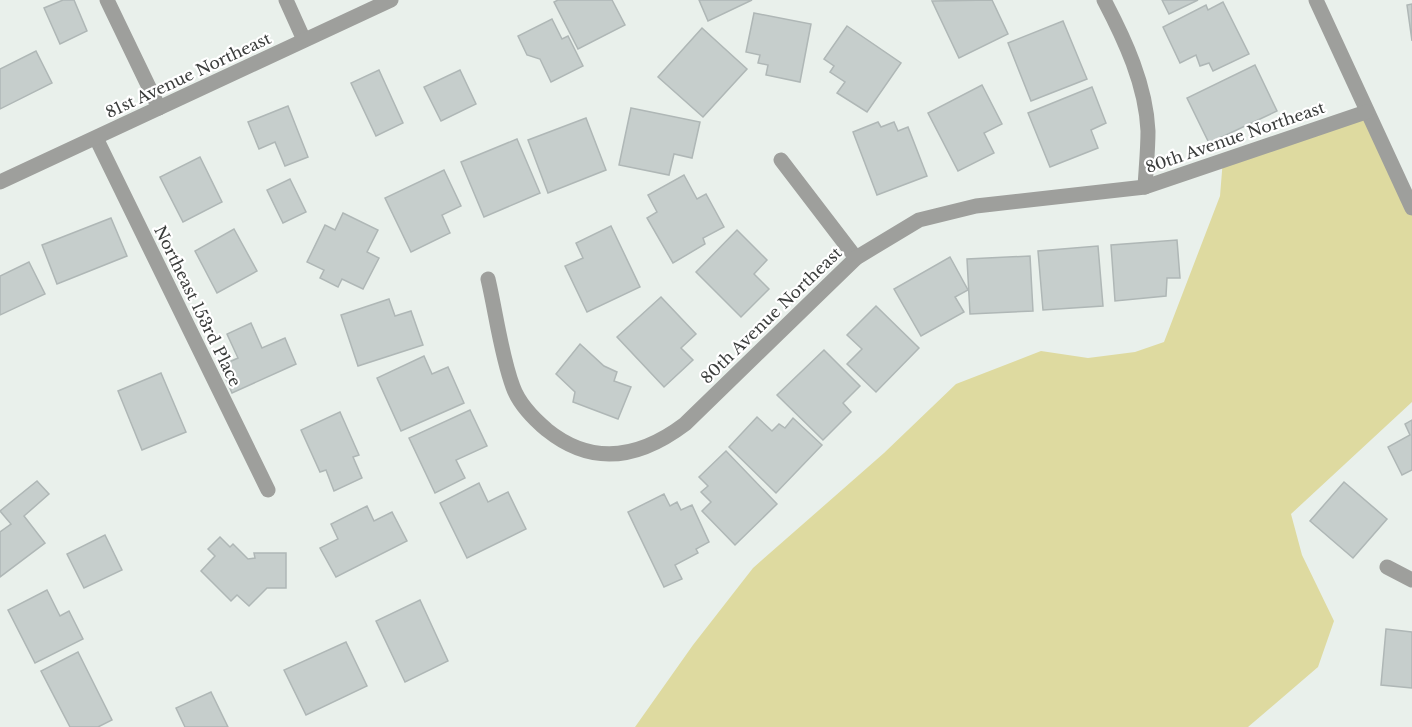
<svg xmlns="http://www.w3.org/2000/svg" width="1412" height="727" font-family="'Libre Baskerville',serif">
  <rect width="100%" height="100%" fill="#e9f0eb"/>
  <!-- green -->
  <path fill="#dedaa0" d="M1366 112 1412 208V402L1291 514 1302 555 1334 621 1318 667 1248 727H635L693 645 753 568 884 453 956 384 1041 351 1088 358 1135 352 1164 342 1220 196 1223 159Z"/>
  <!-- building -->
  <g fill="#c6cecc" stroke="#afb7b6" stroke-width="1.5">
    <path d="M63 0H74L87 31 60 44 44 8Z"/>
    <path d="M558 0H612L625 25 578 49 554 2Z"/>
    <path d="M699 0H752L708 21Z"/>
    <path d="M992 0 1008 34 959 58 932 1Z"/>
    <path d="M1162 0H1198L1169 14Z"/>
    <path d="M1223 2 1249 54 1213 71 1209 63 1200 66 1196 55 1180 63 1163 27 1206 5 1208 10Z"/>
    <path d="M1412 4V41L1407 5Z"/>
    <path d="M754 13 811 24 800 82 766 75 768 65 758 63 760 55 746 52Z"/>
    <path d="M552 19 562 39 568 36 583 66 551 82 540 59 527 55 518 36Z"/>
    <path d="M1063 21 1087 79 1031 101 1008 43Z"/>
    <path d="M847 26 901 63 867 112 837 93 845 82 830 72 834 66 824 59Z"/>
    <path d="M702 28 747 69 703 117 658 77Z"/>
    <path d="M36 51 52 83 0 109V69Z"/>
    <path d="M1255 65 1277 111 1209 143 1187 98Z"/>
    <path d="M379 70 403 123 376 136 351 83Z"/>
    <path d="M460 70 476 104 441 121 424 87Z"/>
    <path d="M982 85 1002 124 984 133 994 153 958 171 928 113Z"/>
    <path d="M1092 87 1106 123 1091 130 1098 148 1050 167 1028 113Z"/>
    <path d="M288 106 308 157 285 166 275 142 259 149 248 122Z"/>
    <path d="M631 108 700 122 692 158 674 154 669 175 619 165Z"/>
    <path d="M586 118 606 170 548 193 528 140Z"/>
    <path d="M878 122 881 127 894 122 898 131 908 127 927 176 877 195 853 132Z"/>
    <path d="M517 139 540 193 484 217 461 162Z"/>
    <path d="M200 157 222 202 183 222 160 177Z"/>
    <path d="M444 170 461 206 442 215 450 233 411 252 385 198Z"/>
    <path d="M684 175 697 199 706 194 724 227 703 238 705 244 673 263 647 218 657 212 648 195Z"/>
    <path d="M290 179 306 212 283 223 267 190Z"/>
    <path d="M343 213 378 230 367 252 379 258 363 289 342 279 338 287 320 278 324 270 307 262 325 225 335 230Z"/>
    <path d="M111 218 127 256 57 284 42 245Z"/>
    <path d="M611 226 640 287 587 312 565 266 583 258 576 243Z"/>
    <path d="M234 229 257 271 217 293 195 251Z"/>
    <path d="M737 230 767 260 754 274 769 289 741 317 696 272Z"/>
    <path d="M1177 240 1180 278H1167L1166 296 1115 301 1111 245Z"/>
    <path d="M1098 246 1103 306 1043 310 1038 251Z"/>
    <path d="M1030 256 1033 311 970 314 967 259Z"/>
    <path d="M950 257 968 290 955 297 964 312 921 336 894 289Z"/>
    <path d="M29 262 45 294 0 315V276Z"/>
    <path d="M661 297 696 334 681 348 693 360 664 387 617 337Z"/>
    <path d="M389 299 395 316 411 311 423 345 358 366 341 315Z"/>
    <path d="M876 306 919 348 876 392 847 364 862 349 847 335Z"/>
    <path d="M251 323 262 348 285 338 296 364 232 393 220 366 238 358 227 334Z"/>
    <path d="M580 344 604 366 617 372 614 381 631 387 618 419 573 402 575 392 556 374Z"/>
    <path d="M824 350 860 386 843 403 851 412 823 440 777 395Z"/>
    <path d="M424 356 432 374 448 367 464 403 401 431 377 378Z"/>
    <path d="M161 373 186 432 142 450 118 391Z"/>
    <path d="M470 410 487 446 456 460 465 478 435 493 409 438Z"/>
    <path d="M340 412 359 455 353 457 362 478 334 491 326 470 320 472 301 430Z"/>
    <path d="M757 417 772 431 779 424 785 428 793 418 822 445 776 493 729 447Z"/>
    <path d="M1412 420V470L1402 475 1388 447 1410 435 1405 424Z"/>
    <path d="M726 451 777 504 735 545 702 511 711 502 701 492 708 486 699 477Z"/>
    <path d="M37 481 49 494 24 516 45 543 0 577V532L11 524 0 511Z"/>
    <path d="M1344 482 1387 519 1353 558 1310 521Z"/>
    <path d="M479 483 488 502 508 492 526 529 467 558 440 503Z"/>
    <path d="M664 494 670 506 677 502 681 510 692 505 709 542 696 549 698 553 675 565 682 579 664 587 628 512Z"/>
    <path d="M367 506 374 521 392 512 407 541 336 577 320 548 338 539 331 524Z"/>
    <path d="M105 535 122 570 84 588 67 554Z"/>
    <path d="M220 537 230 547 233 544 248 559 255 558 254 553H286V588H267L249 606 237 595 231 601 201 571 215 556 208 549Z"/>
    <path d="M47 590 60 616 69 611 83 639 35 663 8 610Z"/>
    <path d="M420 600 448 661 405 682 376 621Z"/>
    <path d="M1386 629 1412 632V688L1381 685Z"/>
    <path d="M346 642 367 686 306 715 284 670Z"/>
    <path d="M78 652 112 720 98 727H70L41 671Z"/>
    <path d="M211 692 228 727H185L176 708Z"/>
  </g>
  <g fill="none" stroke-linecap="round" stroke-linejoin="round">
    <!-- minor -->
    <g stroke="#9e9f9c" stroke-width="15">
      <path d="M107 0 159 108"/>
      <path d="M286 0 304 40"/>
      <path d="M1104 0C1125 40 1146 85 1148 131 1148 150 1146 169 1145 187"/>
      <path d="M1316 0 1412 208"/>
      <path d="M96 138 268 490"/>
      <path d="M781 160 856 258"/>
      <path d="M0 182 391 0"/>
      <path d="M488 279C496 313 501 355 513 387 519 404 534 419 547 430 593 467 640 458 685 424L856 258 919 220 976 206 1145 187 1366 112"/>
      <path d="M1387 567 1412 580"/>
    </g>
  </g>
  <g text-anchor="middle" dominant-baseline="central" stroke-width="4.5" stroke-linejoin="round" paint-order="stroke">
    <!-- street labels -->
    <g font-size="16" fill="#3a3c3b" stroke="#fff">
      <text transform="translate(188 75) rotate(-25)">81st Avenue Northeast</text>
      <text transform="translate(1235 137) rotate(-19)">80th Avenue Northeast</text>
      <text transform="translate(198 306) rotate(64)">Northeast 153rd Place</text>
      <text transform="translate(771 315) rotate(-44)">80th Avenue Northeast</text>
    </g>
  </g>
</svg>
